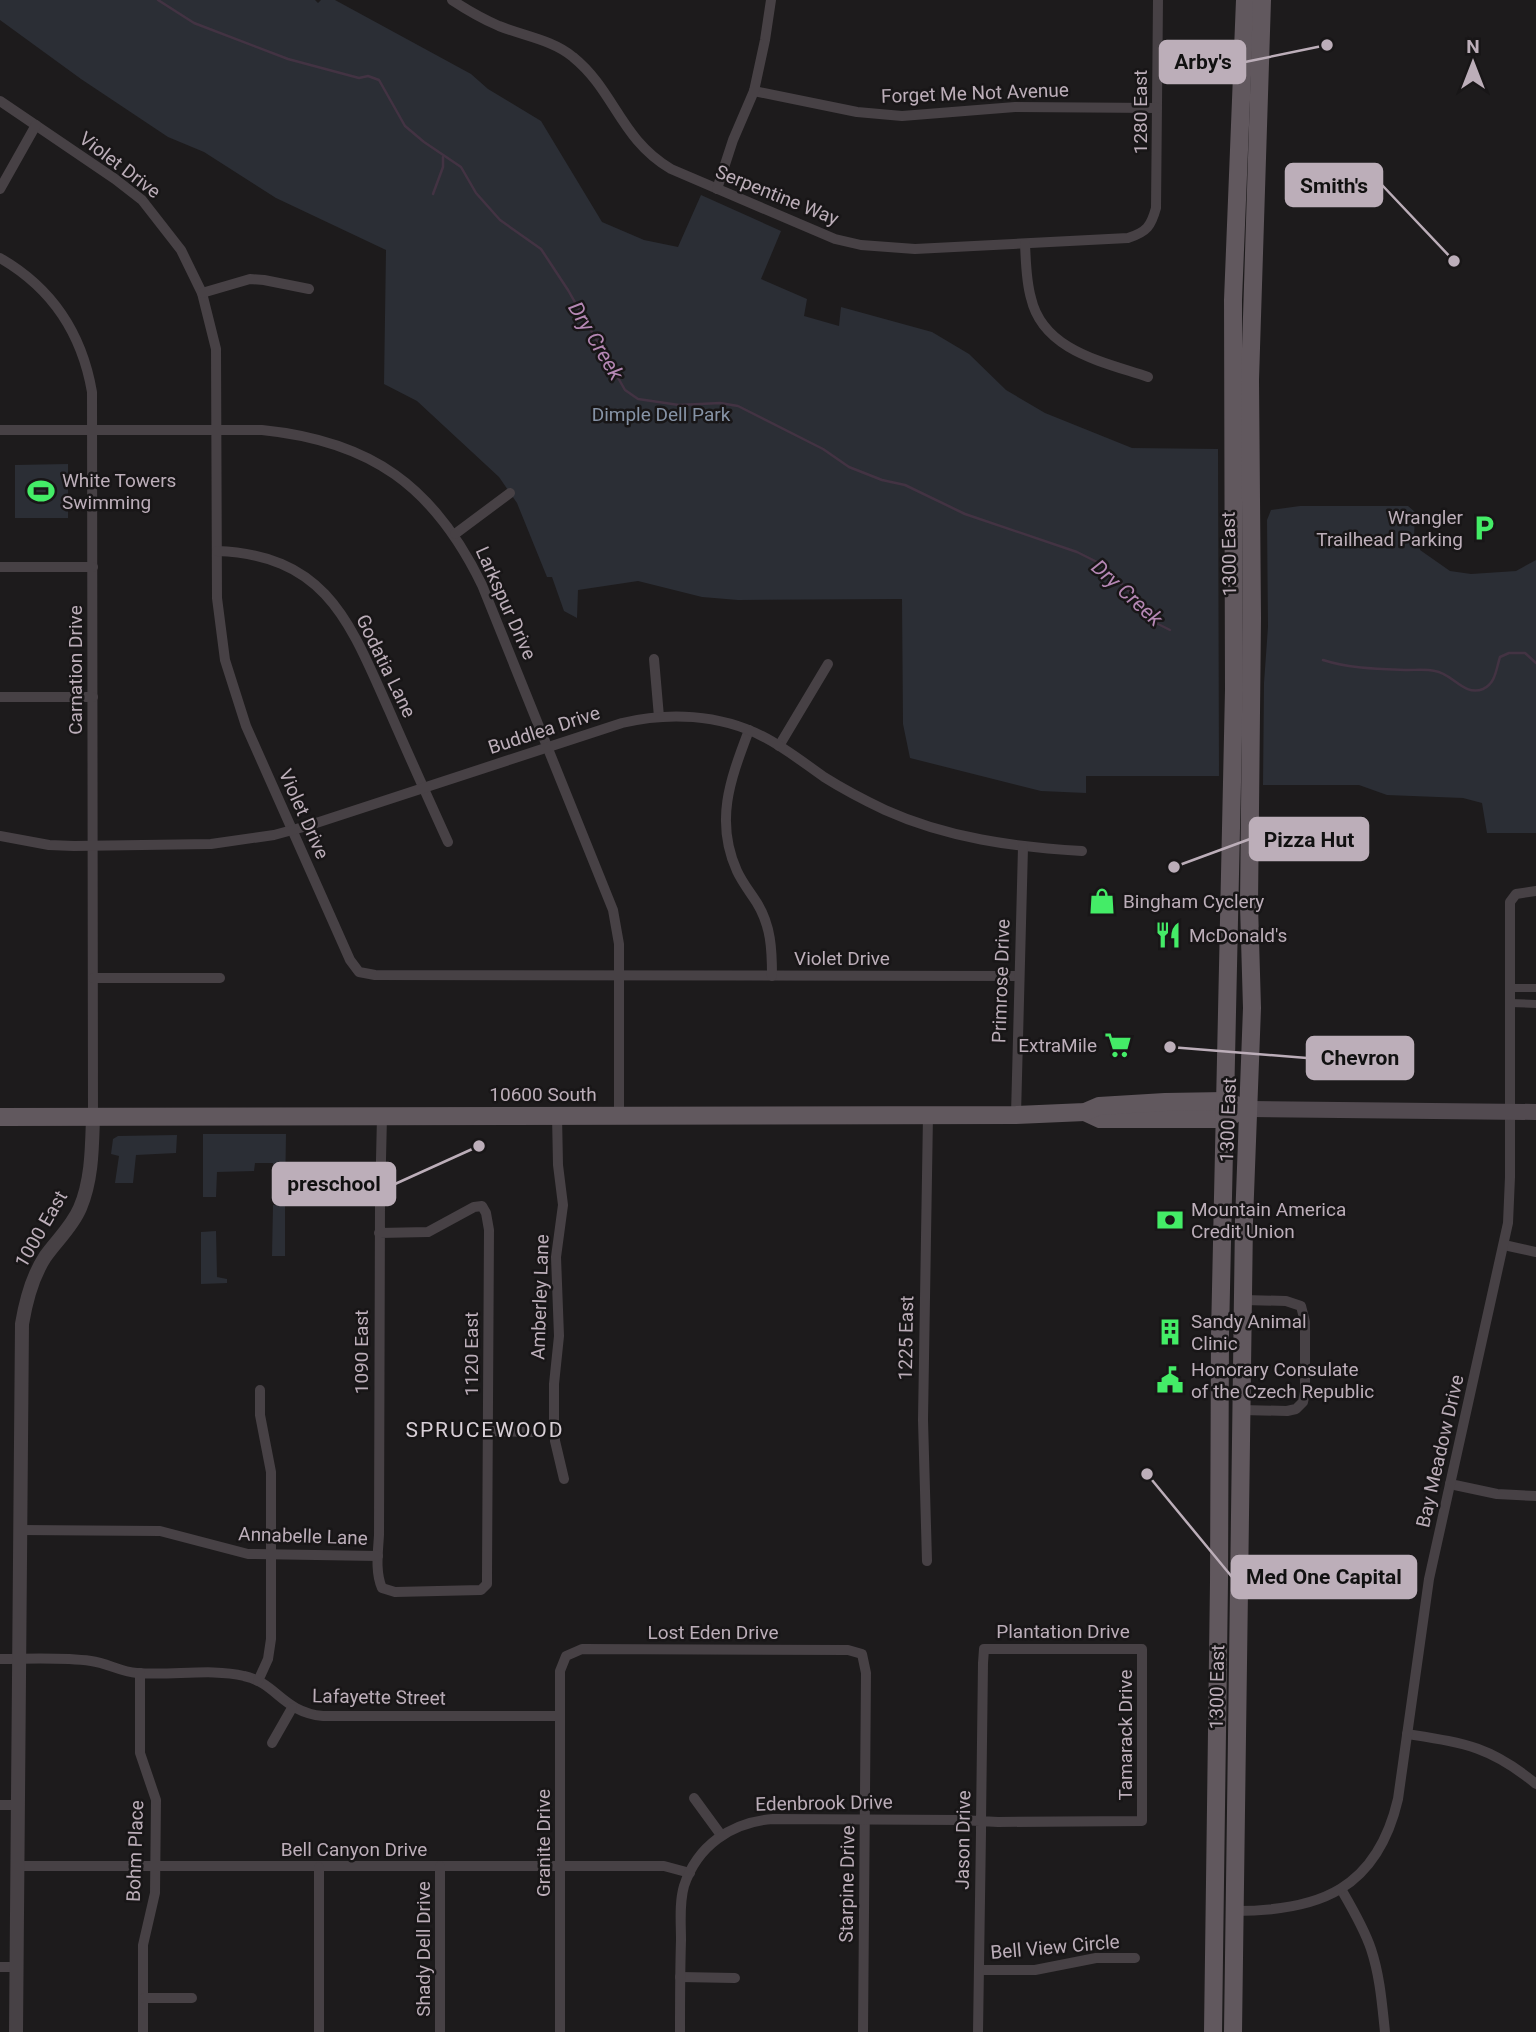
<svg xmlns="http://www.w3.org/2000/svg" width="1536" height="2032" font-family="Roboto,sans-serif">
  <rect width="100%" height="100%" fill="#1d1b1c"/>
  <!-- green -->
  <g fill="#2b2e35">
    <path d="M0 0H315L318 3 321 0H335L471 74 488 89 541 121 602 222 644 240 678 247 701 195 781 231 761 279 807 299 804 316 839 326 841 307 932 332 969 354 1006 390 1045 413 1132 448 1218 449 1219 776H1086V793L1041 791 910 758 903 724 902 599 738 600 702 597 638 581 578 590 577 618 564 611 552 577H547L517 503 499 477 417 401 384 384 386 250 276 198 204 152 168 137 81 79 0 20Z"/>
    <path d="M68 464V518H15V465Z"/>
    <path d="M1300 506H1408L1415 512 1414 539 1419 544 1420 550 1450 571 1471 574 1516 571 1536 560V833H1487L1482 803 1463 798 1387 795 1359 785H1263L1264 683 1268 627 1267 520 1271 510Z"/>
    <path d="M203 1134H286L285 1197 274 1198 273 1163H255L254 1171 217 1172 216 1197H203Z"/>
    <path d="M177 1135 176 1153 136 1155 133 1183H115L119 1156 111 1154 113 1139 118 1136Z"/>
    <path d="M273 1205 285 1206V1256H272Z"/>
    <path d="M216 1231 217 1277 227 1279V1283L201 1284V1232Z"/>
  </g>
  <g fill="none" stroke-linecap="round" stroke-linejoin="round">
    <!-- stream -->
    <g stroke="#433343" stroke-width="2.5">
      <path d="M158 0 194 23 288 59 359 78 368 76 379 80 405 126 424 142 461 167 476 193 500 220 541 249 568 290 625 390 638 399 679 405 720 403 738 406 823 449 849 467 882 480 905 485 965 514 1077 552 1101 564 1139 601 1158 624 1170 630"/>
      <path d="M433 194 443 167V157"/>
      <path d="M1323 660C1351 669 1379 669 1408 670 1417 670 1426 669 1435 671 1452 673 1464 697 1483 689 1496 683 1496 669 1500 657L1509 653H1525L1536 663"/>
    </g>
    <!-- pedestrian -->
    <g stroke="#474145" stroke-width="8">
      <path d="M1510 988H1536"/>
      <path d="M1510 1003 1536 1004"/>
    </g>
    <!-- minor -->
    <g stroke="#474145" stroke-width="10">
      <path d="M452 0C467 10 483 19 499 26 524 36 553 40 573 57 615 91 620 139 671 169L835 239 861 245 915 249 1128 238C1147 232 1151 226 1156 208L1158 0"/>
      <path d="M754 91 857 112 902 116 1015 107 1157 108"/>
      <path d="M0 101 115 179 142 200 181 250 202 293 216 349 217 598 225 660 246 726 350 960 359 972 375 975 1019 976"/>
      <path d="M0 189 36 125"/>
      <path d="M717 189 733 140 754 91 765 40 771 0"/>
      <path d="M1025 244C1026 262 1026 281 1031 298 1043 351 1104 362 1148 377"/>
      <path d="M0 258C52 288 82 334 92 392L93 1117"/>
      <path d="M202 293 250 279 264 280 309 289"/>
      <path d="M0 430H262C371 441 434 486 482 585L613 910 619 944V1115"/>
      <path d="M455 534 510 493"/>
      <path d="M217 551C327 555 350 623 389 710 408 754 428 798 448 842"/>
      <path d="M0 567H93"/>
      <path d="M654 659 659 717"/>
      <path d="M0 697H93"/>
      <path d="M749 730C731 778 714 820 737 871 742 882 750 892 757 903 771 926 772 949 772 976"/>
      <path d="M779 746 828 664"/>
      <path d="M0 836 49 845 74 846 211 844 274 835 307 826 622 723C668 712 719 714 762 736 784 747 804 763 824 777 843 789 864 800 885 810 947 838 1014 847 1082 851"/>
      <path d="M93 978H220"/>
      <path d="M557 1115 558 1165 563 1205 556 1257 559 1336 554 1384V1420L555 1441 564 1479"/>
      <path d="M1016 1115 1023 847"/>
      <path d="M379 1233 428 1232 474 1207 482 1206 486 1213 489 1230 487 1575V1584L481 1590 395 1592 382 1588C375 1572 378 1552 379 1535L380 1203 382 1116"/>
      <path d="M1504 1245 1536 1252"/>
      <path d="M1242 1410 1287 1411 1296 1409 1303 1402 1305 1392V1322L1301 1306 1286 1301 1244 1300"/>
      <path d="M488 1431 533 1432"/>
      <path d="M1450 1484 1497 1494 1536 1496"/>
      <path d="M20 1530 160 1531 248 1554 378 1556"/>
      <path d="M927 1561 923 1420 928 1115"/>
      <path d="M0 1659C30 1659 61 1657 91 1661 107 1663 121 1672 137 1673 171 1676 212 1668 244 1676 277 1683 282 1712 323 1716H560"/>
      <path d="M140 1673V1753L156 1800 155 1893 143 1945V2032"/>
      <path d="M258 1681 268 1659 271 1639V1472L260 1415V1390"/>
      <path d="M1407 1734C1464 1743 1490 1746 1536 1784"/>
      <path d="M272 1743 292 1708"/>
      <path d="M694 1798 721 1835"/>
      <path d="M0 1805H17"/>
      <path d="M17 1866H664L690 1873"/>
      <path d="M319 1867V2032"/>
      <path d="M1341 1889C1352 1908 1364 1928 1371 1949 1380 1976 1382 2004 1385 2032"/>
      <path d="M1235 1911C1320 1911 1377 1889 1398 1799L1429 1579 1508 1223 1510 1177V902L1516 894 1536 891"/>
      <path d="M0 1967H16"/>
      <path d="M979 1970H1035L1096 1958H1135"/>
      <path d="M680 1977 735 1978"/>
      <path d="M144 1998H192"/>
      <path d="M440 2032V1866"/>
      <path d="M560 2032V1671L566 1656 582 1649 848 1650 862 1654 866 1673 863 2032"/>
      <path d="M680 2032C680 2001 680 1971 681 1940 681 1923 679 1903 684 1886 697 1846 731 1822 773 1819L961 1820 998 1822 1142 1821V1649H984L983 1663 981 1821V1832L978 2032"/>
    </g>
    <!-- tertiary -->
    <path stroke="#474145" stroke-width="14" d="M16 2032 22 1324C26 1300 32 1277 45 1257 56 1241 72 1227 80 1208 92 1180 92 1148 93 1117"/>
    <!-- secondary -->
    <path stroke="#524a50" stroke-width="16" d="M1250 1109 1536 1112"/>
    <!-- primary -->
    <g stroke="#61585e" stroke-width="18">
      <path d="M1085 1112 1100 1119H1225L1233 1115"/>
      <path d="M0 1117 1016 1115 1085 1112 1099 1106 1165 1102 1225 1101 1236 1105"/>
      <path d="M1213 2032 1219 1582 1220 1335 1234 690 1233 300 1245 0"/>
      <path d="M1233 2032 1244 1221 1252 1008 1249 905 1252 618 1250 380 1262 0"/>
    </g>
  </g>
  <!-- icons -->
  <defs>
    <g id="stadium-bare" transform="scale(2.1)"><path d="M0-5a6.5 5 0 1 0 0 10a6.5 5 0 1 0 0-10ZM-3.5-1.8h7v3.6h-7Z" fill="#44ec67" stroke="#181617" stroke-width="2.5" paint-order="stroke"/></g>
    <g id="parking-bare" transform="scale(2.1)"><path d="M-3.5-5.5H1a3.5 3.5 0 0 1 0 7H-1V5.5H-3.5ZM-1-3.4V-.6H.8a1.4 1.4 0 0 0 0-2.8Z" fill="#44ec67" stroke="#181617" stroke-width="2.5" paint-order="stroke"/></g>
    <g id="shop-bare" transform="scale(2.1)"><path d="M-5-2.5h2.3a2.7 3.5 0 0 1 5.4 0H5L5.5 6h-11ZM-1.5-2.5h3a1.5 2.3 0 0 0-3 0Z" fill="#44ec67" stroke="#181617" stroke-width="2.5" paint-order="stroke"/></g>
    <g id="restaurant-bare" transform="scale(2.1)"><path d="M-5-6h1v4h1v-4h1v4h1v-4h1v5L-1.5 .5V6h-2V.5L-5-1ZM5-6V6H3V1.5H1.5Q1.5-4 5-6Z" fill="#44ec67" stroke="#181617" stroke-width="2.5" paint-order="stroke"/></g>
    <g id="supermarket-bare" transform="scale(2.1)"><path d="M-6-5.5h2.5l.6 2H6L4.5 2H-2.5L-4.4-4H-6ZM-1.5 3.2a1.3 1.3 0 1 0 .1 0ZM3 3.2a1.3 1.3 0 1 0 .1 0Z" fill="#44ec67" stroke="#181617" stroke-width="2.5" paint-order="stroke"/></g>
    <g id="bank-bare" transform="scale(2.1)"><path d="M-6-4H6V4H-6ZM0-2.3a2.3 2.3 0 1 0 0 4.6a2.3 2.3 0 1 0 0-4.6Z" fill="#44ec67" stroke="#181617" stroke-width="2.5" paint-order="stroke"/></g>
    <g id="building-bare" transform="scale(2.1)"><path d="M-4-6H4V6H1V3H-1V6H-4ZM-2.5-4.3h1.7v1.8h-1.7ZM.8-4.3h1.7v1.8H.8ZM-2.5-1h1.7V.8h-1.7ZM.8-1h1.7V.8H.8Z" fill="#44ec67" stroke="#181617" stroke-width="2.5" paint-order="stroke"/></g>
    <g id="civic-bare" transform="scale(2.1)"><path d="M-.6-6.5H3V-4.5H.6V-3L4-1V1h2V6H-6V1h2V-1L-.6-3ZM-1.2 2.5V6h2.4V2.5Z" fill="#44ec67" stroke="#181617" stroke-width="2.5" paint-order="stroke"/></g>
  </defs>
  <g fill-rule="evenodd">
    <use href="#stadium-bare" x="41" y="491"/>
    <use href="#parking-bare" x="1484" y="528"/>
    <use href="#shop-bare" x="1102" y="901"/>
    <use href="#restaurant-bare" x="1168" y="935"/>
    <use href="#supermarket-bare" x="1118" y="1045"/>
    <use href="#bank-bare" x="1170" y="1220"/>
    <use href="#building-bare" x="1170" y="1332"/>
    <use href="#civic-bare" x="1170" y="1380"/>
  </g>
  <g text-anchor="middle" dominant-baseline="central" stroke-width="5" stroke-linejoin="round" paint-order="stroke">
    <!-- street labels -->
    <g font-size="19" fill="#bcaeb9" stroke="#181617">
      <text transform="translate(975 93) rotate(-2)">Forget Me Not Avenue</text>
      <text transform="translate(1140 112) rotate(-90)">1280 East</text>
      <text transform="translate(120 165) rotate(37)">Violet Drive</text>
      <text transform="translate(777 195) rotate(22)">Serpentine Way</text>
      <text transform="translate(1229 554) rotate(-91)">1300 East</text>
      <text transform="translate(506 603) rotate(66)">Larkspur Drive</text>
      <text transform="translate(386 666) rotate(64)">Godatia Lane</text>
      <text transform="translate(75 670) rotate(-90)">Carnation Drive</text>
      <text transform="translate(544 730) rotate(-18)">Buddlea Drive</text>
      <text transform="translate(304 814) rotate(66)">Violet Drive</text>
      <text x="842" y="958">Violet Drive</text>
      <text transform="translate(1001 981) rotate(-88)">Primrose Drive</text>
      <text x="543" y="1094">10600 South</text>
      <text transform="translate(1228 1120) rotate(-88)">1300 East</text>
      <text transform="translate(41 1229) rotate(-60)">1000 East</text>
      <text transform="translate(540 1297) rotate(-88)">Amberley Lane</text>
      <text transform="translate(906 1338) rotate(-89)">1225 East</text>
      <text transform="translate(361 1352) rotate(-90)">1090 East</text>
      <text transform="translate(471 1354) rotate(-90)">1120 East</text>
      <text transform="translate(1440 1451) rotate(-77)">Bay Meadow Drive</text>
      <text transform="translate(303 1536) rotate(2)">Annabelle Lane</text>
      <text x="1063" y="1631">Plantation Drive</text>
      <text x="713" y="1632">Lost Eden Drive</text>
      <text transform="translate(1217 1687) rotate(-89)">1300 East</text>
      <text transform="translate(379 1697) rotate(1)">Lafayette Street</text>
      <text transform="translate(1125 1735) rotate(-90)">Tamarack Drive</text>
      <text transform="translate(824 1803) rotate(-1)">Edenbrook Drive</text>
      <text transform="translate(963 1840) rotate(-89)">Jason Drive</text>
      <text transform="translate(543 1843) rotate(-90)">Granite Drive</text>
      <text x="354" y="1849">Bell Canyon Drive</text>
      <text transform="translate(135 1851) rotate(-88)">Bohm Place</text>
      <text transform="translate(847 1884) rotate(-89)">Starpine Drive</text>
      <text transform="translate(1055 1947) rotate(-5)">Bell View Circle</text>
      <text transform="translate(423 1949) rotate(-90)">Shady Dell Drive</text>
    </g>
    <!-- park labels -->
    <g font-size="19" fill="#8693a6" stroke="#181617">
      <text x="661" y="414">Dimple Dell Park</text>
    </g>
    <!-- poi labels -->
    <g font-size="19" fill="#bcaeb9" stroke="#181617" text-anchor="start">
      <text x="62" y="480">White Towers<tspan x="62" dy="22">Swimming</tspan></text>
      <text x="1463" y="517" text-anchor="end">Wrangler<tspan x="1463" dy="22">Trailhead Parking</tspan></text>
      <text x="1123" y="901">Bingham Cyclery</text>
      <text x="1189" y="935">McDonald's</text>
      <text x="1097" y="1045" text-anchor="end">ExtraMile</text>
      <text x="1191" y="1209">Mountain America<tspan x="1191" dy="22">Credit Union</tspan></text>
      <text x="1191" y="1321">Sandy Animal<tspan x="1191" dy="22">Clinic</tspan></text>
      <text x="1191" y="1369">Honorary Consulate<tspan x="1191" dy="22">of the Czech Republic</tspan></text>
    </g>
    <!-- water labels -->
    <g font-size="21" font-style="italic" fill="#b587b4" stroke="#181617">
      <text transform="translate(596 341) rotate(59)">Dry Creek</text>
      <text transform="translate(1127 593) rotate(42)">Dry Creek</text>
    </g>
    <!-- neighbourhood labels -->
    <g font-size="21" letter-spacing="2" fill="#d8cfd6" stroke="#181617">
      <text x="485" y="1430">SPRUCEWOOD</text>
    </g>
  </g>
  <!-- callouts -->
  <path fill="none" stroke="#bcaeb9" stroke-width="2.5" d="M1327 45L1245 62M1454 261L1382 185M1174 867L1250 839M1170 1047L1307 1058M479 1146L395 1184M1147 1474L1232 1577"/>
  <g fill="#bcaeb9" stroke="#181617" stroke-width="2.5">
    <circle cx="1327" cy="45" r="7"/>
    <circle cx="1454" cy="261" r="7"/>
    <circle cx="1174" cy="867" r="7"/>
    <circle cx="1170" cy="1047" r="7"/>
    <circle cx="479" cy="1146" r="7"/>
    <circle cx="1147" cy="1474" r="7"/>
  </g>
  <g fill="#bcaeb9" stroke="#bcaeb9" stroke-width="2.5">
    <rect x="1160" y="41" width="85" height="42" rx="7"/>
    <rect x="1286" y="164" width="96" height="42" rx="7"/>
    <rect x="1250" y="818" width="118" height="42" rx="7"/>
    <rect x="1307" y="1037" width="106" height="42" rx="7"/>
    <rect x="273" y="1163" width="122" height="42" rx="7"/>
    <rect x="1232" y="1556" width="184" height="42" rx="7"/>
  </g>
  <g font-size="21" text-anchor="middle" font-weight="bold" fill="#111">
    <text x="1203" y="69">Arby's</text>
    <text x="1334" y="193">Smith's</text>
    <text x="1309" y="847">Pizza Hut</text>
    <text x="1360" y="1065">Chevron</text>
    <text x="334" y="1191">preschool</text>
    <text x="1324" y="1584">Med One Capital</text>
  </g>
  <!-- north arrow -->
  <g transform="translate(1473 63)" stroke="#181617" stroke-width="5" paint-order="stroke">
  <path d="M0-5L12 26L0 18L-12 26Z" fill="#bcaeb9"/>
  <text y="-10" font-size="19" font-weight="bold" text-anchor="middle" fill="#bcaeb9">N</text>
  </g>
</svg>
